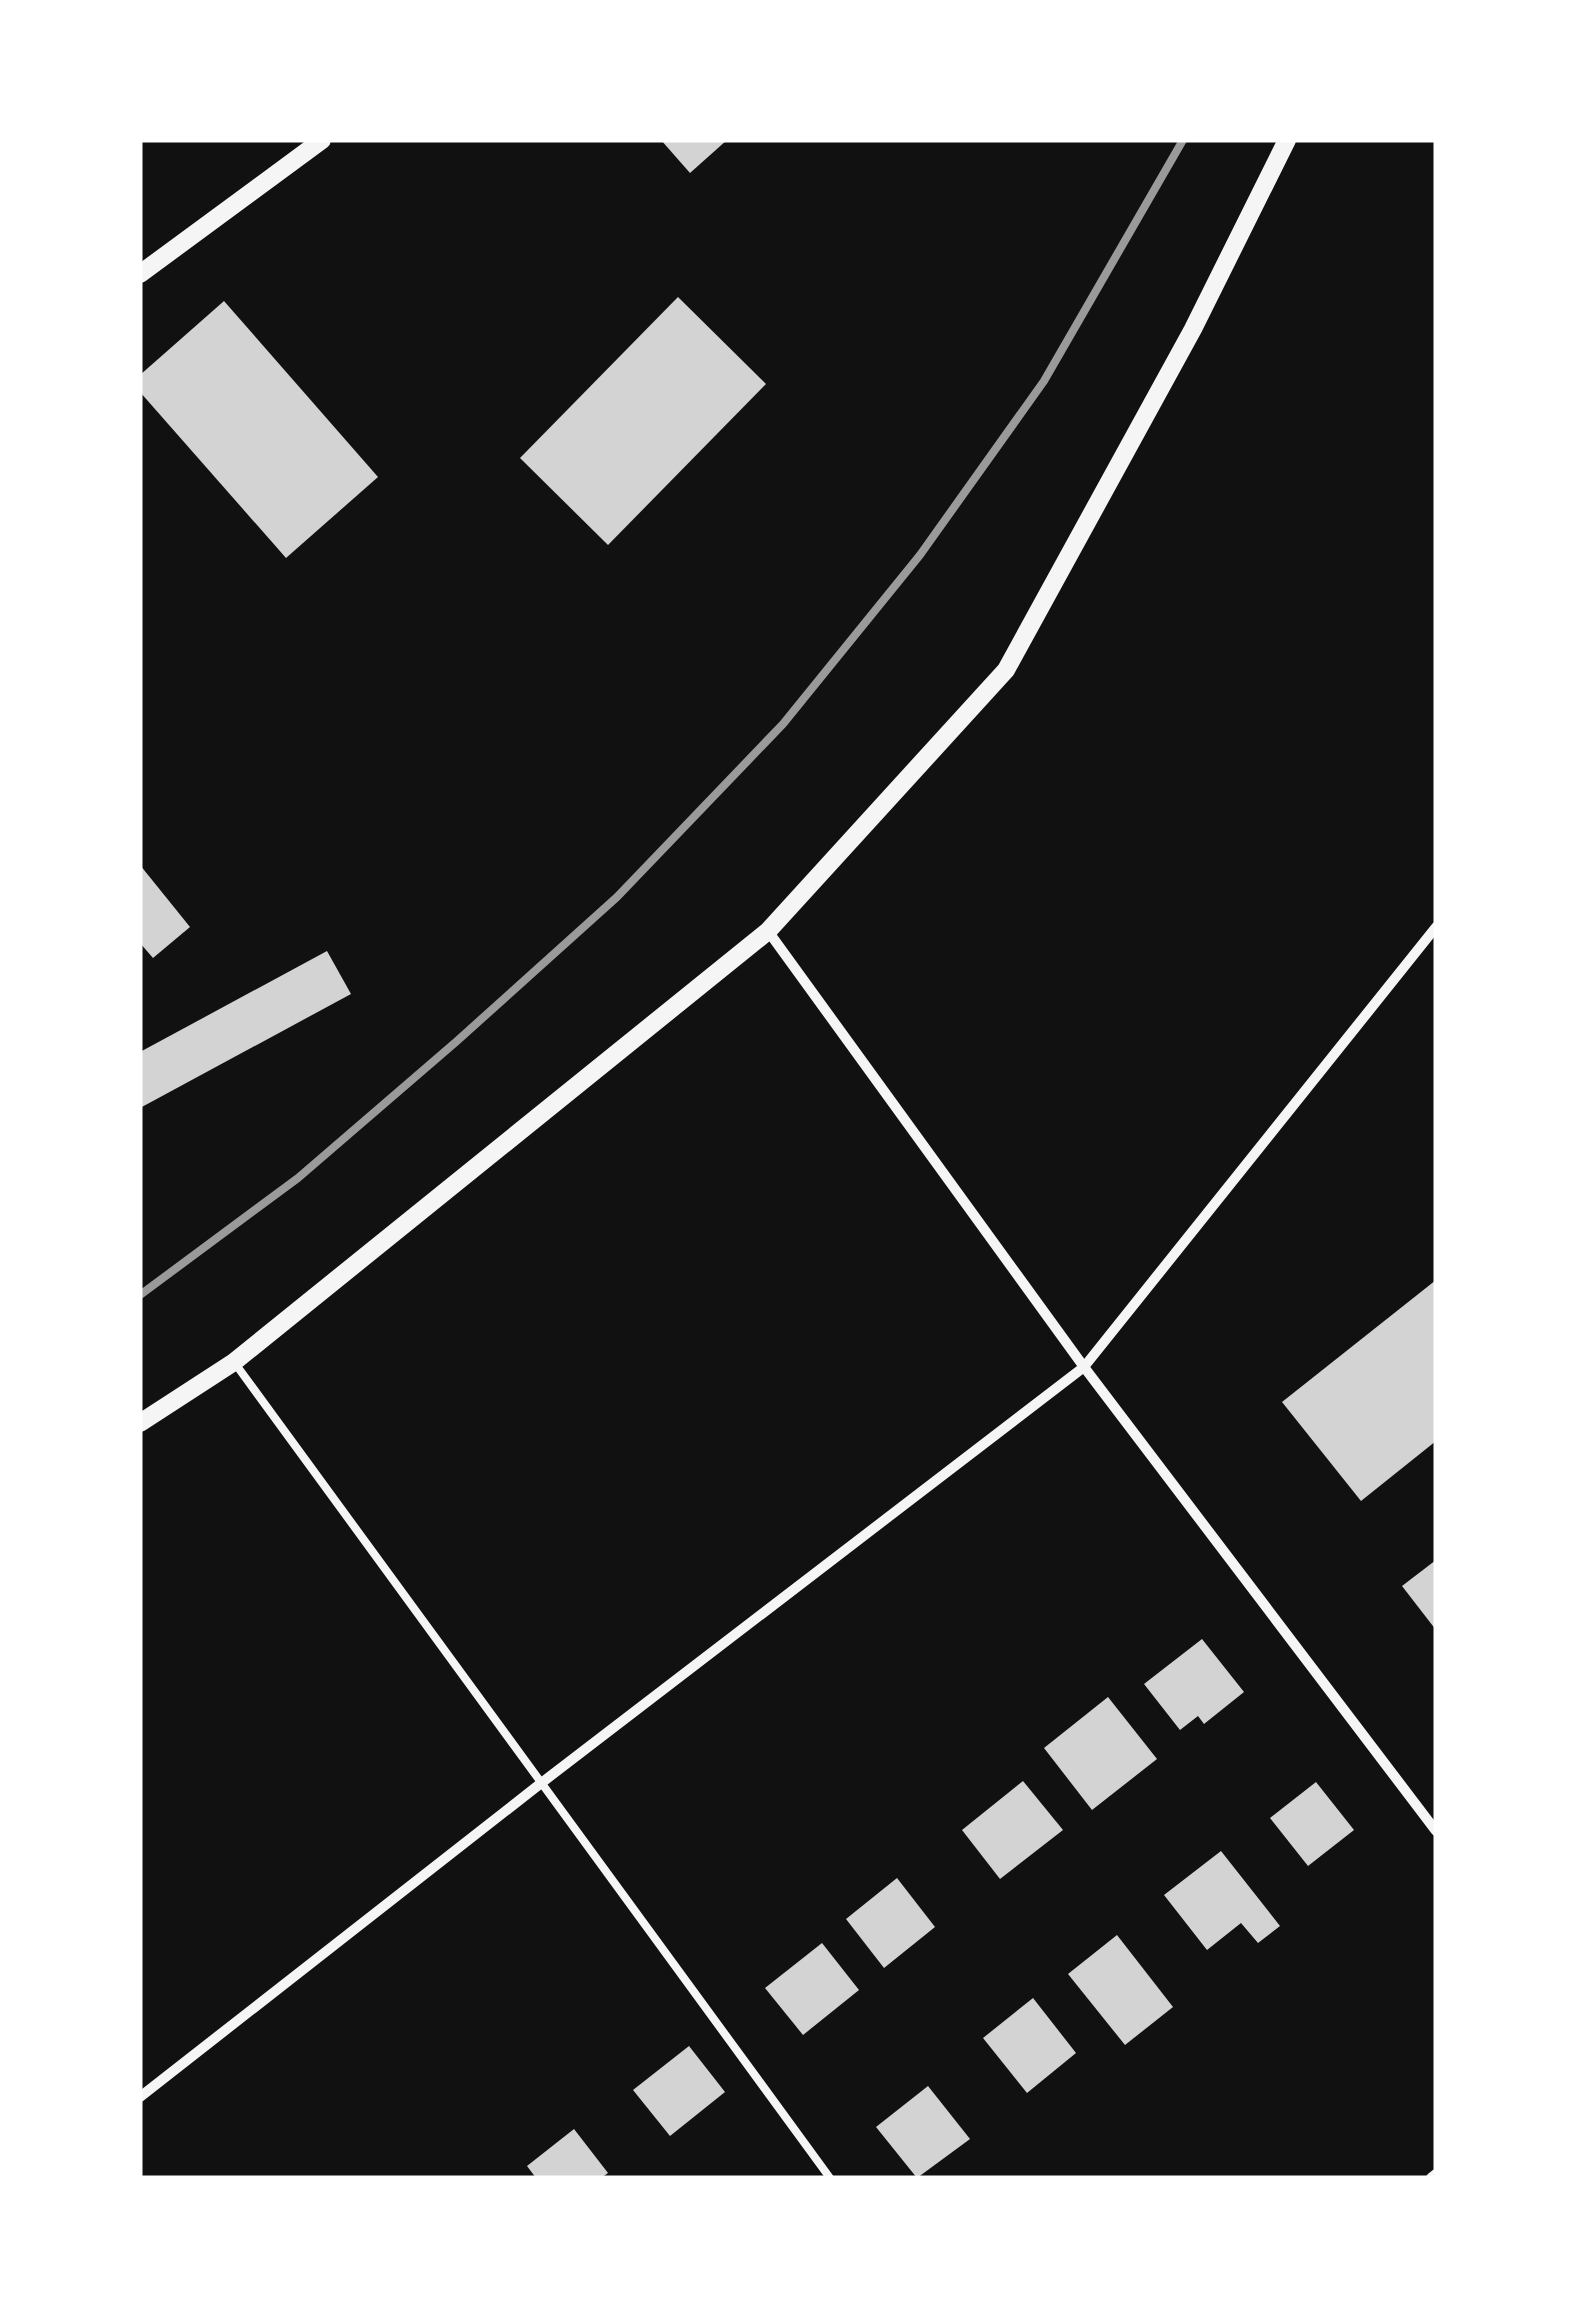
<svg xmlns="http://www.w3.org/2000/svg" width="1576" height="2318" font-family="'Exo 2',sans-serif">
  <rect width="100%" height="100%" fill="#111"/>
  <!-- building -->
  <g fill="#d3d3d3">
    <path d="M661 140H727L690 173Z"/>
    <path d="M678 297 766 384 608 545 520 458Z"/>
    <path d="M224 301 378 477 286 558 140 392V375Z"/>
    <path d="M140 865 190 927 153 958 140 943Z"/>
    <path d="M327 951 351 994 140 1108V1052Z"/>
    <path d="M1436 1280V1441L1361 1501 1282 1402Z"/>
    <path d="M1436 1560V1630L1402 1586Z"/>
    <path d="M1202 1639 1244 1692 1204 1724 1198 1716 1180 1730 1144 1684Z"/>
    <path d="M1108 1697 1157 1759 1092 1810 1044 1748Z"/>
    <path d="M1023 1781 1063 1830 1000 1879 962 1830Z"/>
    <path d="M1316 1782 1354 1830 1308 1866 1270 1818Z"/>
    <path d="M1221 1851 1280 1926 1258 1943 1241 1923 1207 1950 1164 1895Z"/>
    <path d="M897 1878 935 1927 884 1968 846 1919Z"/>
    <path d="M1117 1935 1173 2007 1125 2045 1068 1974Z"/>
    <path d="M822 1943 859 1990 803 2035 765 1988Z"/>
    <path d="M1033 1998 1076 2053 1027 2093 983 2038Z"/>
    <path d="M689 2046 725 2092 670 2136 633 2090Z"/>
    <path d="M928 2086 970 2139 917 2178 876 2127Z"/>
    <path d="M574 2129 608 2173 601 2178H536L527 2166Z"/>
  </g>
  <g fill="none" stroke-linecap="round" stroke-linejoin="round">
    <!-- service -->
    <path stroke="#f5f5f5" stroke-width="8" d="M234 1362 830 2178"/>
    <!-- minor -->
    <g stroke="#f5f5f5" stroke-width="10">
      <path d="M768 931 1084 1367 1436 1831"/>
      <path d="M140 2097 540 1784 1084 1367 1436 927"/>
      <path d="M1431 2178 1436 2174"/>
    </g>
    <!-- tertiary -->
    <g stroke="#f5f5f5" stroke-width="18">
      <path d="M140 274 322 140"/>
      <path d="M140 1423 234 1362 768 931 1006 670 1193 329 1287 140"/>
    </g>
    <!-- rail -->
    <path stroke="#9a9a9a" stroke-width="8" d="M140 1295 298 1178 457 1041 617 897 783 724 920 555 1044 381 1183 140"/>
  </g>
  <!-- border -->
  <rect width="1576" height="2318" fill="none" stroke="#ffffff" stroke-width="285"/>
</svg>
